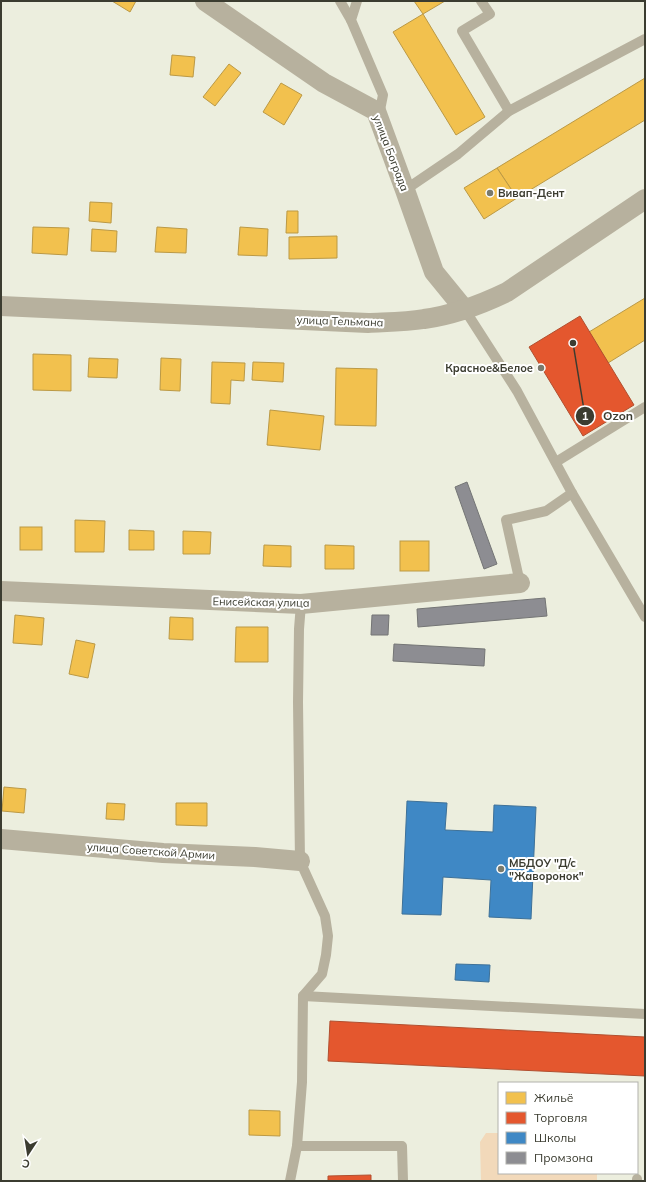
<svg xmlns="http://www.w3.org/2000/svg" width="646" height="1182" font-family="Mulish,sans-serif">
  <rect width="100%" height="100%" fill="#eceede"/>
  <!-- green -->
  <path fill="#f2d9ba" d="M486 1133H499V1173H597V1181H481L480 1142Z"/>
  <!-- homes -->
  <g fill="#f2c14e" stroke="#bb9945">
    <path d="M112 1H136L130 12Z"/>
    <path d="M414 1H445L423 14Z"/>
    <path d="M423 14 485 117 456 135 393 32Z"/>
    <path d="M172 55 195 57 193 77 170 75Z"/>
    <path d="M229 64 241 73 215 106 203 97Z"/>
    <path d="M645 78V120L517 198 497 168Z"/>
    <path d="M281 83 302 95 284 125 263 112Z"/>
    <path d="M497 168 517 198 484 219 464 188Z"/>
    <path d="M90 202 112 203 111 223 89 221Z"/>
    <path d="M287 211H298V233H286Z"/>
    <path d="M33 227 69 228 67 255 32 253Z"/>
    <path d="M157 227 187 229 186 253 155 252Z"/>
    <path d="M240 227 268 229 267 256 238 255Z"/>
    <path d="M92 229 117 231 116 252 91 251Z"/>
    <path d="M337 236V258L289 259V237Z"/>
    <path d="M645 298V340L608 363 589 332Z"/>
    <path d="M33 354 71 355V391L33 390Z"/>
    <path d="M89 358 118 359 117 378 88 377Z"/>
    <path d="M161 358 181 359 180 391 160 390Z"/>
    <path d="M212 362 245 363 244 381 231 380 230 404 211 403Z"/>
    <path d="M253 362 284 363 283 382 252 380Z"/>
    <path d="M336 368 377 369 376 426 335 425Z"/>
    <path d="M270 410 324 416 320 450 267 445Z"/>
    <path d="M75 520 105 521 104 552H75Z"/>
    <rect x="20" y="527" width="22" height="23"/>
    <path d="M129 530 154 531V550H129Z"/>
    <path d="M183 531 211 532 210 554H183Z"/>
    <rect x="400" y="541" width="29" height="30"/>
    <path d="M264 545 291 546V567L263 566Z"/>
    <path d="M325 545 354 546V569H325Z"/>
    <path d="M15 615 44 618 42 645 13 643Z"/>
    <path d="M170 617 193 618V640L169 639Z"/>
    <path d="M236 627H268V662H235Z"/>
    <path d="M76 640 95 644 88 678 69 674Z"/>
    <path d="M4 787 26 789 24 813 2 811Z"/>
    <path d="M107 803 125 804 124 820 106 819Z"/>
    <path d="M176 803H207V826L176 825Z"/>
    <path d="M249 1110 280 1111V1136L249 1135Z"/>
  </g>
  <!-- shops -->
  <g fill="#e4572e" stroke="#b14f2f">
    <path d="M580 316 634 405 583 436 529 347Z"/>
    <path d="M330 1021 645 1037V1076L328 1061Z"/>
    <path d="M371 1175V1181H328V1176Z"/>
  </g>
  <!-- schools -->
  <g fill="#3f88c5" stroke="#3e7198">
    <path d="M407 801 447 803 445 830 493 832 494 805 536 807 531 919 489 917 491 880 443 877 441 915 402 914Z"/>
    <path d="M456 964 490 965 489 982 455 980Z"/>
  </g>
  <!-- industry -->
  <g fill="#8d8d92" stroke="#747575">
    <path d="M467 482 497 564 484 569 455 487Z"/>
    <path d="M545 598 547 616 418 627 417 609Z"/>
    <path d="M372 615H389L388 635H371Z"/>
    <path d="M394 644 485 649 484 666 393 661Z"/>
  </g>
  <g fill="none" stroke-linecap="round" stroke-linejoin="round">
    <!-- service -->
    <g stroke="#b7b19e" stroke-width="10">
      <path d="M340 1 351 20"/>
      <path d="M357 1 351 20 383 95 379 115"/>
      <path d="M481 1 490 14 462 31 509 111"/>
      <path d="M405 190 458 154 509 111 645 39"/>
      <path d="M465 310 517 391 572 493 645 617"/>
      <path d="M556 462 645 407"/>
      <path d="M520 583 506 520 546 511 572 493"/>
      <path d="M303 996 645 1014"/>
      <path d="M297 1146H402L403 1181"/>
      <path d="M637 1179V1181"/>
      <path d="M290 1181 297 1146 302 1082 303 996 322 974 326 955 328 936 325 916 300 861 298 702 299 629 301 604"/>
    </g>
    <!-- minor -->
    <g stroke="#b7b19e" stroke-width="20">
      <path d="M205 1 324 83 376 111 405 190 434 272 465 310"/>
      <path d="M1 306 368 323C387 322 406 322 424 319 453 315 480 305 507 292L645 199"/>
      <path d="M1 591 301 604 520 583"/>
      <path d="M1 839 163 853 255 857 300 861"/>
    </g>
  </g>
  <!-- markers -->
  <g fill="#797a6d" stroke="#fff" stroke-width="1.5">
    <circle cx="490" cy="193" r="4"/>
    <circle cx="541" cy="368" r="4"/>
    <circle cx="501" cy="869" r="4"/>
  </g>
  <g text-anchor="middle" dominant-baseline="central" stroke-width="4" stroke-linejoin="round" paint-order="stroke">
    <!-- street labels -->
    <g font-size="11" fill="#3b3c30" stroke="#fff">
      <text transform="translate(391 153) rotate(69)">улица Бограда</text>
      <text transform="translate(340 321) rotate(2)">улица Тельмана</text>
      <text transform="translate(261 602) rotate(1)">Енисейская улица</text>
      <text transform="translate(151 851) rotate(4)">улица Советской Армии</text>
    </g>
    <!-- poi labels -->
    <g font-size="11" font-weight="bold" fill="#3b3c30" stroke="#fff" text-anchor="start">
      <text x="498" y="193">Вивап-Дент</text>
      <text x="533" y="368" text-anchor="end">Красное&amp;Белое</text>
      <text x="509" y="863">МБДОУ "Д/с<tspan x="509" dy="13">"Жаворонок"</tspan></text>
    </g>
  </g>
  <!-- callouts -->
  <path fill="none" stroke="#3b3c30" stroke-width="1.5" d="M573 343L585 416"/>
  <g fill="#3b3c30" stroke="#fff" stroke-width="1.5">
    <circle cx="573" cy="343" r="4"/>
    <circle cx="585" cy="416" r="10"/>
  </g>
  <g font-size="12" text-anchor="middle" font-weight="bold" fill="#fff">
    <text x="585" y="420">1</text>
  </g>
  <g font-size="12" text-anchor="middle" font-weight="bold" fill="#3b3c30" stroke="#fff" stroke-width="4" stroke-linejoin="round" paint-order="stroke">
    <text x="618" y="420">Ozon</text>
  </g>
  <!-- border -->
  <rect width="646" height="1182" fill="none" stroke="#3b3c30" stroke-width="4"/>
  <!-- legend -->
  <rect x="498" y="1082" width="140" height="92" fill="#ffffff" stroke="#b1b1ac"/>
  <rect x="506" y="1092" width="20" height="12" fill="#f2c14e" stroke="#b1b1ac"/>
  <text x="534" y="1102" font-size="12" fill="#3b3c30">Жильё</text>
  <rect x="506" y="1112" width="20" height="12" fill="#e4572e" stroke="#b1b1ac"/>
  <text x="534" y="1122" font-size="12" fill="#3b3c30">Торговля</text>
  <rect x="506" y="1132" width="20" height="12" fill="#3f88c5" stroke="#b1b1ac"/>
  <text x="534" y="1142" font-size="12" fill="#3b3c30">Школы</text>
  <rect x="506" y="1152" width="20" height="12" fill="#8d8d92" stroke="#b1b1ac"/>
  <text x="534" y="1162" font-size="12" fill="#3b3c30">Промзона</text>
  <!-- north arrow -->
  <g transform="translate(28 1154) rotate(192)" stroke="#ffffff" stroke-width="3" paint-order="stroke">
  <path d="M0-3L7 15L0 10L-7 15Z" fill="#3b3c30"/>
  <text y="-6" font-size="11" font-weight="bold" text-anchor="middle" fill="#3b3c30">С</text>
  </g>
</svg>
